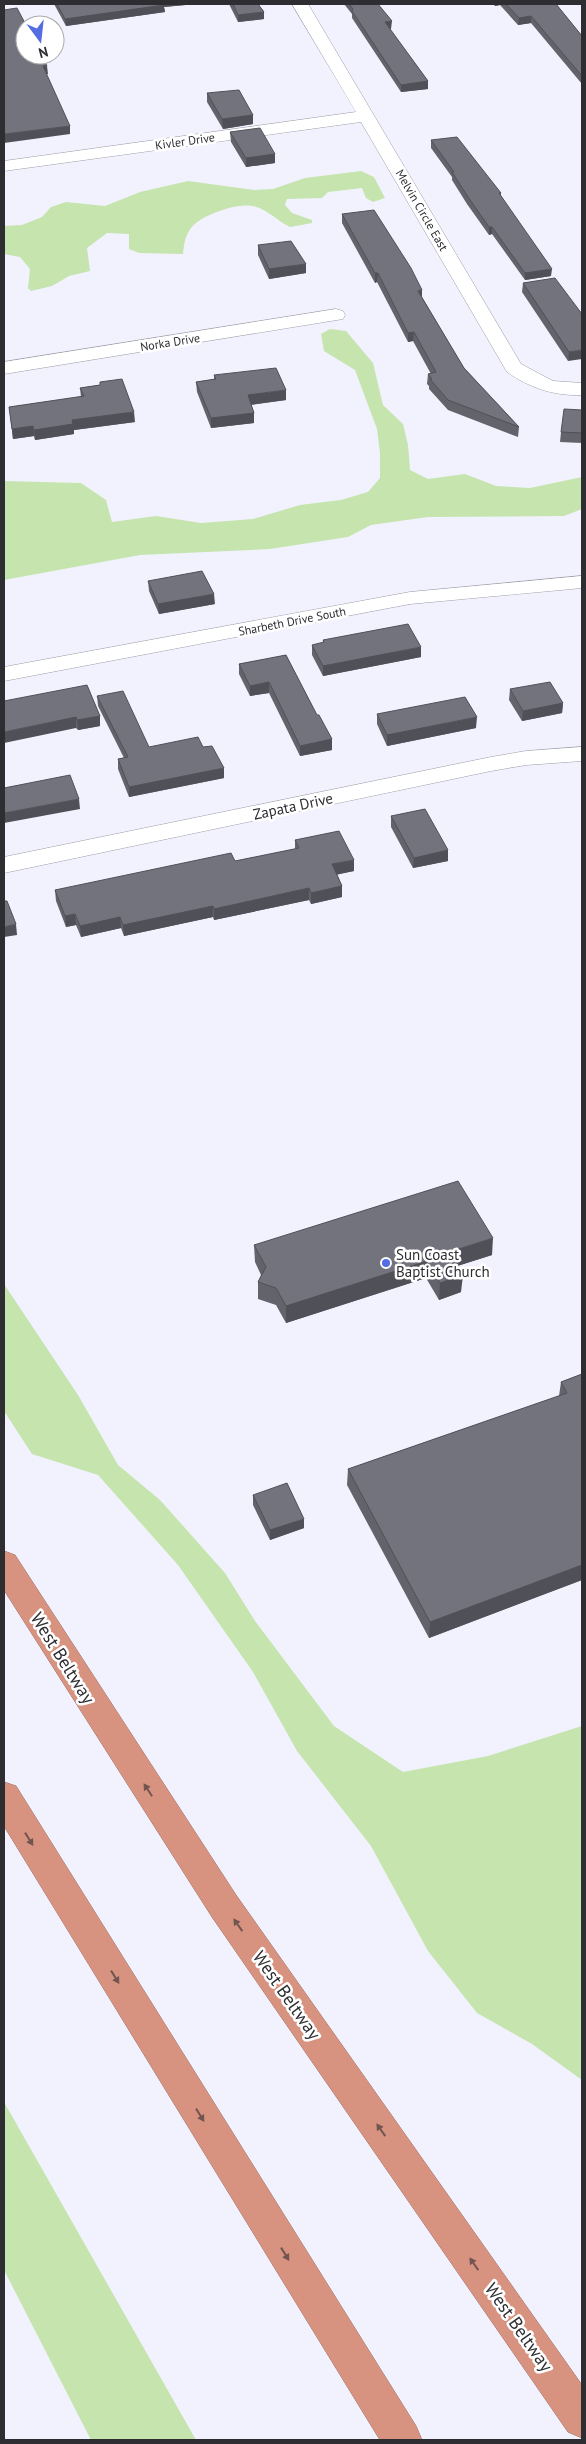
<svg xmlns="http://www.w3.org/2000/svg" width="586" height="2444" font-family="'PT Sans',sans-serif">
  <rect width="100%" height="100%" fill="#f2f2fe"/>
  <!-- green -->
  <g fill="#c5e4ae">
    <path d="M361 171 374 177 385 198 373 202 366 198 362 188 328 192 322 198 287 199 285 205 292 213 312 220V223L290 227C277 221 266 208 252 206 237 203 201 215 191 228 185 236 184 244 183 254L139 253 129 249V234L107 233 87 248 90 271 69 276 52 286 31 291 28 288 30 269 20 257 4 254V226L22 225 42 217 51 207 66 202 105 206 140 192 188 181 254 190 273 189 305 178Z"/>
    <path d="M330 329 346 331 373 363 383 405 403 424 408 445 410 470 428 479 465 474 496 486 530 488 582 477V509L564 516 428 517 371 525 348 537 270 549 140 555 4 580V481L81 483 106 500 112 522 156 516 201 523 253 519 300 505 341 500 368 492 380 478V453L377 429 355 370 324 351 321 334Z"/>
    <path d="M4 1284 78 1395 118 1465 160 1500 225 1573 255 1621 334 1726 403 1772 488 1756 582 1726V2080L532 2044 477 2013 428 1951 371 1846 297 1751 253 1672 178 1565 98 1475 32 1454 4 1411Z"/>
    <path d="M4 2102 196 2440H91L4 2270Z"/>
  </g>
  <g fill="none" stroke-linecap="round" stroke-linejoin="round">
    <!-- minor casing -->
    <g stroke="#9b9ba6" stroke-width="1">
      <g id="minor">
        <path d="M292 4H308L521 364 553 381 582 383V395C554 396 530 388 507 372L361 122 4 171V161L356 112Z"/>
        <path d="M336 309 343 311 345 315 343 319 4 374V362Z"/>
        <path d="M582 576V588L410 604 4 681V667L410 592Z"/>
        <path d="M582 747V761L526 765 491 771 4 873V857L491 757 526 751Z"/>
      </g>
    </g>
    <!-- motorway casing -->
    <g stroke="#9c6f65" stroke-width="1">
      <g id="motorway">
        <path d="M4 1551 15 1555 236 1895 582 2385V2438L568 2432 212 1917 4 1590Z"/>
        <path d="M4 1782 16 1786 416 2426 422 2440H380L4 1826Z"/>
      </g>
    </g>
    <!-- minor -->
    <use href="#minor" fill="#fff" fill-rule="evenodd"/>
    <!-- motorway -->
    <use href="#motorway" fill="#d89280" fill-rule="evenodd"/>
  </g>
  <!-- wall -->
  <g fill="#63636c">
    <path d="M54 4H196L164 7 165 12 66 26Z"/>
    <path d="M229 4H258L264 12V19L238 22Z"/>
    <path d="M344 4H378L391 29H389L428 81V89L401 92 352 18V14Z"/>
    <path d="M493 4H556L582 36V84L531 23 518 25 500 5 495 6Z"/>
    <path d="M207 93 253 115V124L223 129 207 102Z"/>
    <path d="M230 132 275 154V163L246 167 231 142Z"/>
    <path d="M431 140 501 193V196L551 276 525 280 492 234 489 235 467 204 452 180V177L431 148Z"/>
    <path d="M342 214 422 290V297L464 368 519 427 518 437 448 410 429 389V386L427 384 428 374H431L413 341 408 342 377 282 375 283 342 223Z"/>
    <path d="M258 245 306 273 269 279 258 255Z"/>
    <path d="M523 283 582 314 568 361 522 292Z"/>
    <path d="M214 375 286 400 251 405 254 413V423L211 428 197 392 196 382 214 379Z"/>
    <path d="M100 382 135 422 74 430V434L35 440 34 436 13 439 9 407 81 397 80 388 100 385Z"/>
    <path d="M582 410V443L560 442 561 432Z"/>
    <path d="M148 581 215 604 159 614 149 591Z"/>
    <path d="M323 640 421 657 323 676 312 655V645L323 643Z"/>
    <path d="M286 655 317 715 332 739V750L300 756 269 693 250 696 239 674V664Z"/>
    <path d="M510 689 563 703 562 713 522 721 509 700Z"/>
    <path d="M97 696 149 747H203L224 778 129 797 118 769V759L124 758 98 706Z"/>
    <path d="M4 701 100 716V726L78 730 76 728Z"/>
    <path d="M377 714 476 728 387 746 377 724Z"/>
    <path d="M391 816 448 861 413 868 391 827Z"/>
    <path d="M295 840 354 871 337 874 342 886V897L311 904 309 900 214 920 213 917 124 936 121 928 81 937 76 925 66 927 56 901 55 890 235 861 295 849Z"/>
    <path d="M254 1245 492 1255 457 1266 461 1292 439 1300 426 1278 286 1323 276 1305 258 1299V1282L261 1275 255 1262Z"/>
    <path d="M582 1374V1580L429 1638 347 1485 348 1469 559 1396 561 1382Z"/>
    <path d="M253 1495 304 1528 270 1540 253 1505Z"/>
  </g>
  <!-- shaded-wall -->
  <g fill="#505058">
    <path d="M162 4H196L164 7 165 12 66 26 65 19Z"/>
    <path d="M495 4H500V5L495 6Z"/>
    <path d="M264 12V19L238 22V15Z"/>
    <path d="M531 16V23L518 25 519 18Z"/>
    <path d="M392 21 391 29 384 30 385 22Z"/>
    <path d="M43 66H47L48 74 43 75Z"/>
    <path d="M428 81V89L401 92V85Z"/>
    <path d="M253 115V124L223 129 222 119Z"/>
    <path d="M70 126V134L4 143V134Z"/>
    <path d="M275 154V163L246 167V158Z"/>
    <path d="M489 227H492V234L489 235Z"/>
    <path d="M306 264V273L269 279V269Z"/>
    <path d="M552 269 551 276 525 280V273Z"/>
    <path d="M375 273H378L377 282 375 283Z"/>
    <path d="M422 290V299L418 291Z"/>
    <path d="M414 332 413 341 408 342V333Z"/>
    <path d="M582 350V359L568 361 569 352Z"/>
    <path d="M286 390V400L248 405V395Z"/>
    <path d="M134 412 135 422 74 430V434L35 440 34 430 72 420Z"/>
    <path d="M254 413V423L211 428V418Z"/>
    <path d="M33 426 34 436 13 439 12 429Z"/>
    <path d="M214 594 215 604 159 614 158 604Z"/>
    <path d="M421 647V657L323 676V666Z"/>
    <path d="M269 682V693L250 696V686Z"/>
    <path d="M563 703 562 713 522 721 523 711Z"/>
    <path d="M100 716V726L78 730 77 720Z"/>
    <path d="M76 717V728L4 743V732Z"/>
    <path d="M477 717 476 728 387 746V735Z"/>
    <path d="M332 739V750L300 756V746Z"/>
    <path d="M224 768V778L129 797V787Z"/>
    <path d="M79 799 80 809 4 823V813Z"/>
    <path d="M448 850V861L413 868 414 858Z"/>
    <path d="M354 860V871L331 876 332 864Z"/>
    <path d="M342 886V897L311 904V893Z"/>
    <path d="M309 888V900L214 920V909Z"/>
    <path d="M213 906V917L124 936 123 925Z"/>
    <path d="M75 914 76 925 66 927 65 916Z"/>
    <path d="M120 917 121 928 81 937 80 926Z"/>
    <path d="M16 924 17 935 4 937V927Z"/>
    <path d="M493 1238 492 1255 448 1269 449 1252Z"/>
    <path d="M427 1261 426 1278 286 1323V1306Z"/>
    <path d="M463 1275 461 1292 439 1300 440 1283Z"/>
    <path d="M304 1519V1528L270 1540V1530Z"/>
    <path d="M582 1565V1580L429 1638 430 1622Z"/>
  </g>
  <!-- building -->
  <g fill="#73737e" stroke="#505058">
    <path d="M57 4H164V5L65 19Z"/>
    <path d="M233 4H258L264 12 238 15Z"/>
    <path d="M349 4H378L392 21 385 22 428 81 401 85 352 11 353 9Z"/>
    <path d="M506 4H556L582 36V76L531 16 519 18Z"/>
    <path d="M17 8 26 25 25 55H41L47 66H43L70 126 4 134V9V10Z"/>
    <path d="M239 90 253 115 222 119 207 93Z"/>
    <path d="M260 128 275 154 246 158 230 132Z"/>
    <path d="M457 137 501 193H499L552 269 525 273 492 227H489L468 197 452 172H454L431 140Z"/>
    <path d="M374 210 411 268 422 290 418 291 464 368 519 427 448 400 430 379H432L428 374 436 372 414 332 408 333 378 273H375L342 214Z"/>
    <path d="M291 241 306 264 269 269 258 245Z"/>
    <path d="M555 278 582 314V350L569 352 523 283Z"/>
    <path d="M276 368 286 390 248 395 254 413 211 418 196 382 216 379 214 375Z"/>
    <path d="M122 379 134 412 72 420 73 424 34 430 33 426 12 429 9 407 84 396 80 388 100 385V382Z"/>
    <path d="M564 409 582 410V433L561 432Z"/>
    <path d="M202 571 214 594 158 604 148 581Z"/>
    <path d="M408 624 421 647 323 666 312 645 324 642 323 640Z"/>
    <path d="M286 655 317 715H319L332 739 300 746 269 682 250 686 239 664Z"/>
    <path d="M550 682 563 703 523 711 510 689Z"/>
    <path d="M87 685 100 716 77 720 76 717 4 732V701Z"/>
    <path d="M123 691 149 747 198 737 203 747 212 746 224 768 129 787 118 759 128 757 97 696Z"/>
    <path d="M465 697 477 717 387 735 377 714Z"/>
    <path d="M70 775 79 799 4 813V788Z"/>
    <path d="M425 809 448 850 414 858 391 816Z"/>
    <path d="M339 831 354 860 332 864 342 886 311 893 309 888 214 909 213 906 123 925 120 917 80 926 75 914 65 916 55 890 231 853 235 861 299 848 295 840Z"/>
    <path d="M4 901H7L16 924 4 927Z"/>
    <path d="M458 1181 493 1238 449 1252 463 1275 440 1283 427 1261 286 1306 276 1288 258 1282 266 1267 254 1245Z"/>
    <path d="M582 1374V1565L430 1622 348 1469 567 1393 561 1382Z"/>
    <path d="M287 1483 304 1519 270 1530 253 1495Z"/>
  </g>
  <!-- one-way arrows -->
  <defs><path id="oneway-solid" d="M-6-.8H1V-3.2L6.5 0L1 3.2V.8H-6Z" transform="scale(1.25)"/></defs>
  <g fill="#715551">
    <use href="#oneway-solid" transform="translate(148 1790) rotate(-123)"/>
    <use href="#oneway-solid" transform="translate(29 1839) rotate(58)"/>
    <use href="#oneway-solid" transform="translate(238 1925) rotate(-125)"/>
    <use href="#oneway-solid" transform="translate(115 1977) rotate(58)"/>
    <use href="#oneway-solid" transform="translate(200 2115) rotate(58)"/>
    <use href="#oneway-solid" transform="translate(381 2130) rotate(-125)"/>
    <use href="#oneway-solid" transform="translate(285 2254) rotate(58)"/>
    <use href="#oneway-solid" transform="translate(474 2264) rotate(-125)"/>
  </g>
  <!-- markers -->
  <circle fill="#556de2" stroke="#fff" stroke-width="2" cx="386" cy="1263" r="5"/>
  <g text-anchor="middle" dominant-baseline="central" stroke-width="5" stroke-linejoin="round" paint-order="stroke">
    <!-- far-street labels -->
    <g font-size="12" fill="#2d2d32" stroke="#fff">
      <text transform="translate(185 141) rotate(-8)">Kivler Drive</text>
      <text transform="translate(422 210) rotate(60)">Melvin Circle East</text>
      <text transform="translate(170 342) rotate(-9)">Norka Drive</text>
      <text transform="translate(292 621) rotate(-11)">Sharbeth Drive South</text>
    </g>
    <!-- street labels -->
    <g font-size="15" fill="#2d2d32" stroke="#fff">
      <text transform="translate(293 806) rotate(-12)">Zapata Drive</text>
    </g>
    <!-- poi labels -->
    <g font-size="15" fill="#2d2d32" stroke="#fff" text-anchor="start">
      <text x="396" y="1254">Sun Coast<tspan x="396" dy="17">Baptist Church</tspan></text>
    </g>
    <!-- near-street labels -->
    <g font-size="18" fill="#2d2d32" stroke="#fff">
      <text transform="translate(63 1658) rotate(58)">West Beltway</text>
      <text transform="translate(287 1995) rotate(55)">West Beltway</text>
      <text transform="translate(519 2327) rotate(55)">West Beltway</text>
    </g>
  </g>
  <!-- border -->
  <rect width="586" height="2444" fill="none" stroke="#2d2d32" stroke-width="10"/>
  <!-- north arrow -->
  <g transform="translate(40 40) rotate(165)"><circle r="24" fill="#ffffff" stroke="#ababad"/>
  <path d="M0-4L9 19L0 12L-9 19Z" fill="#556de2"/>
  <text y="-8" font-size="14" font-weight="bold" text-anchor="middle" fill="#2d2d32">N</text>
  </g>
</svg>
